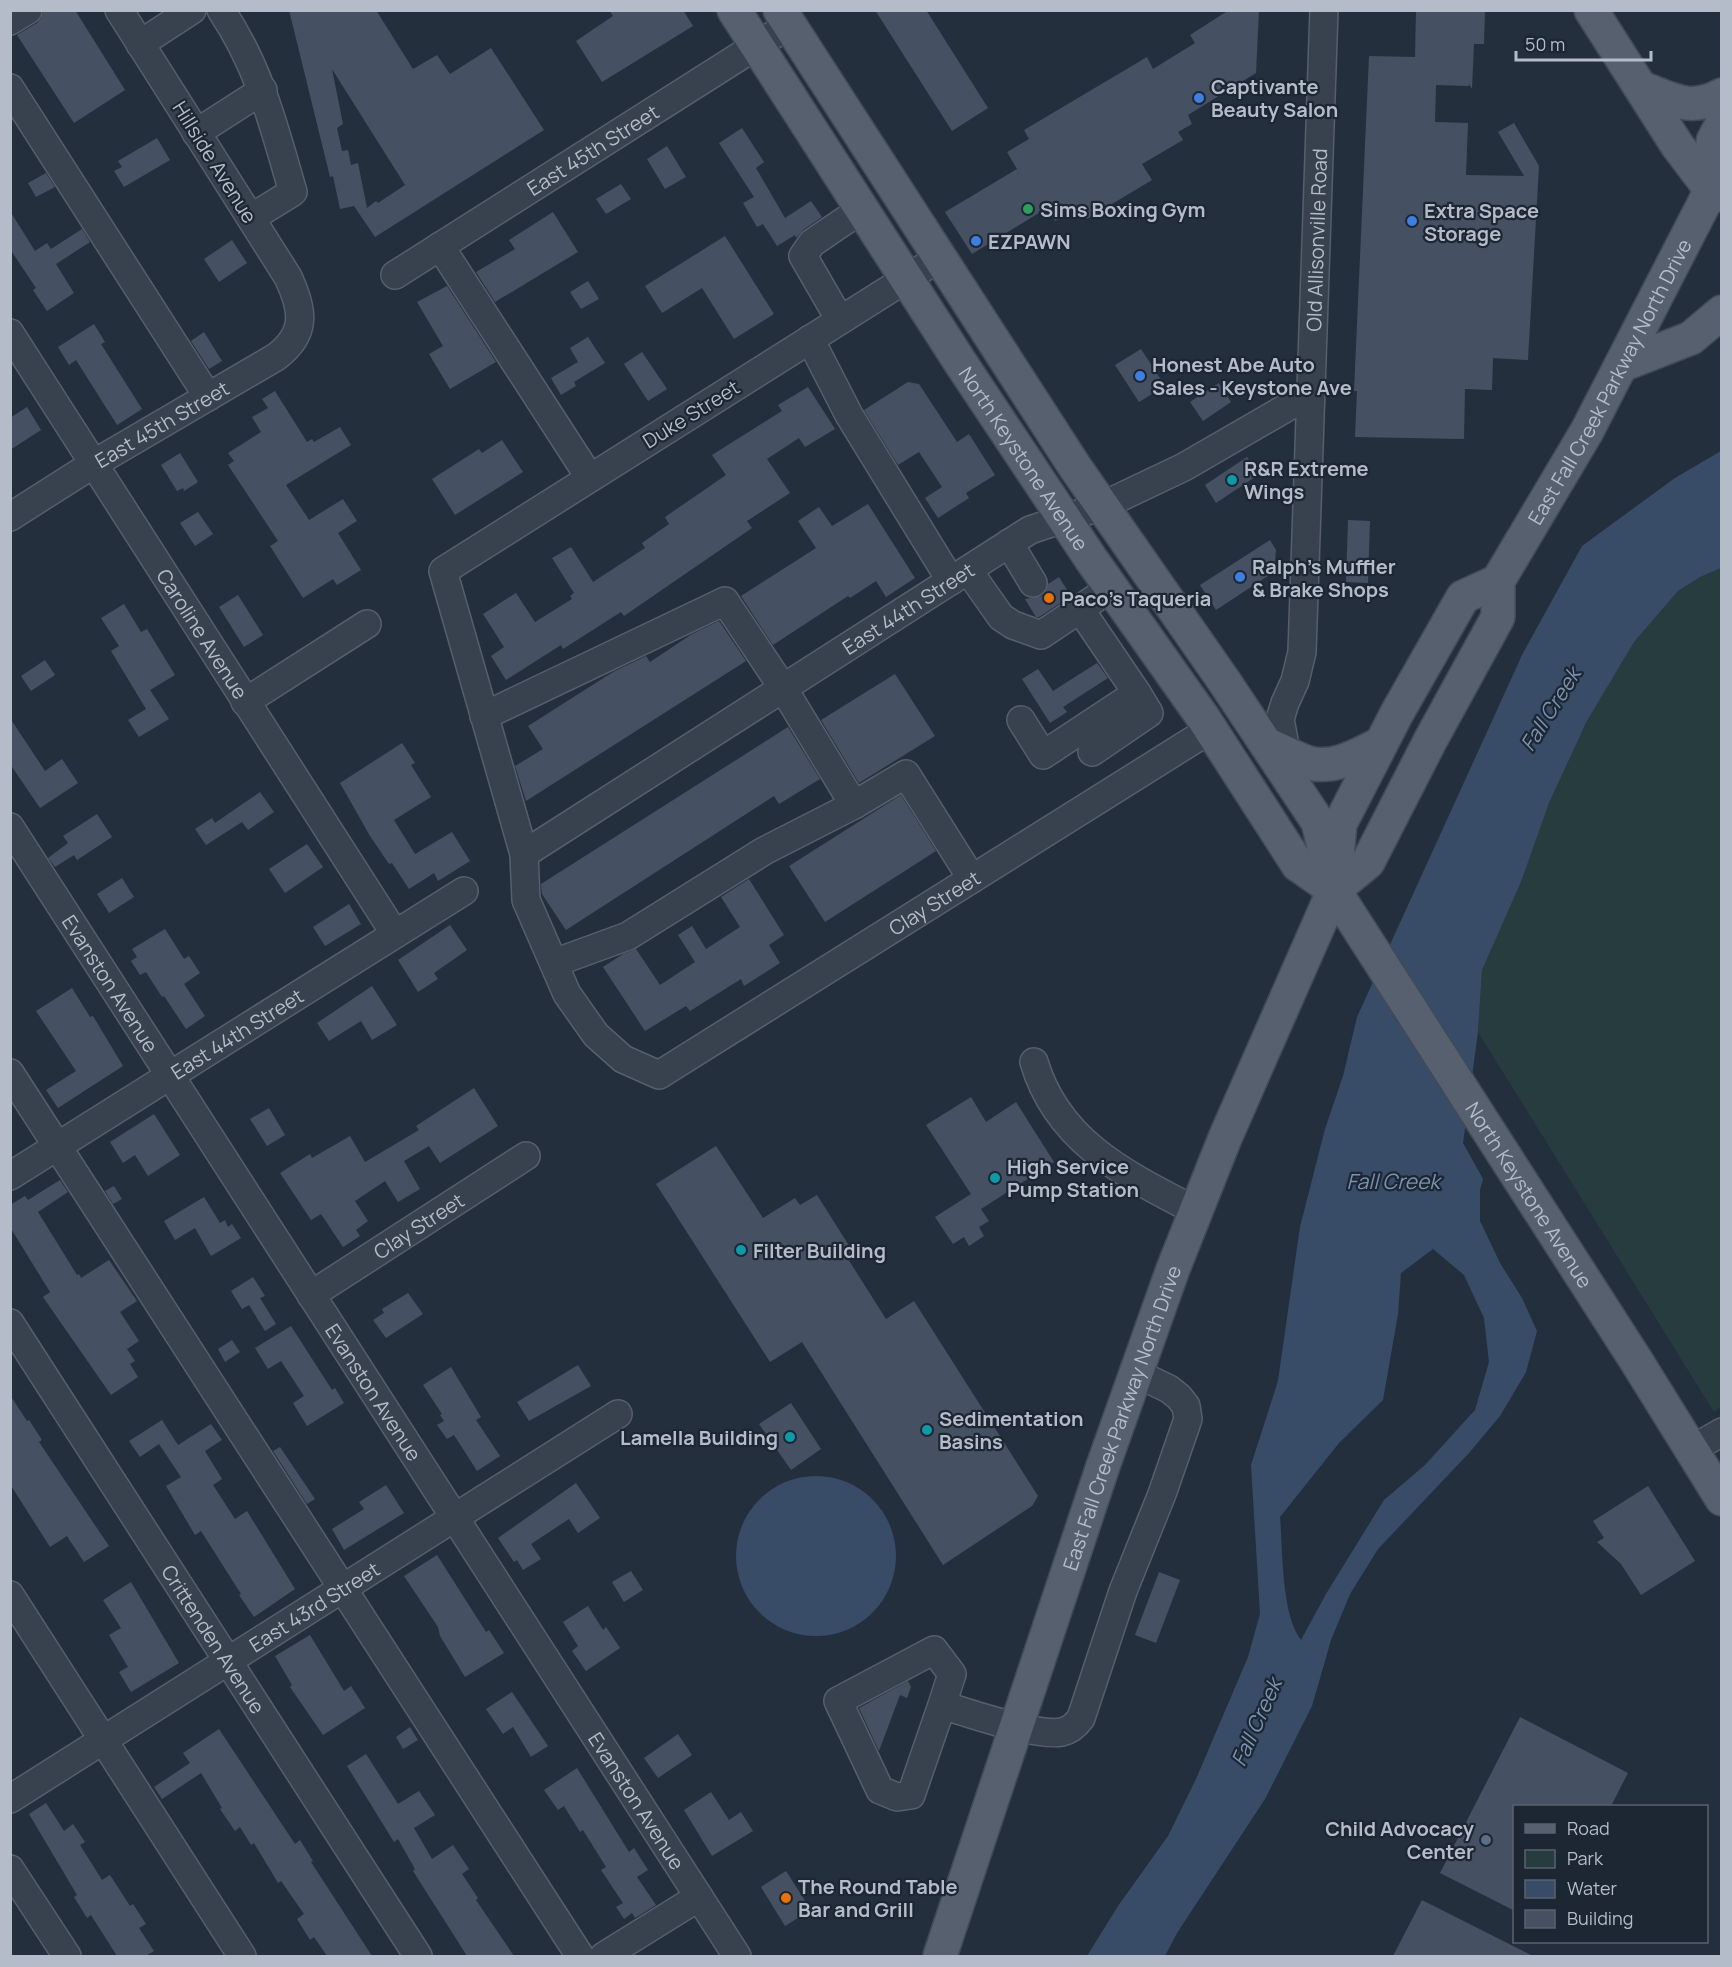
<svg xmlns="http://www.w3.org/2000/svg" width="1732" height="1967" font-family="Manrope,sans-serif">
  <rect width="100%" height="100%" fill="#242f3e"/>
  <!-- green -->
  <path fill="#263c3f" d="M1721 568 1722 1406 1714 1412 1478 1032 1482 969 1521 882 1549 803 1587 721 1634 642 1678 591 1700 577Z"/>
  <!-- water -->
  <g fill="#394c67" fill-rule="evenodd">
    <path d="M1721 451V568L1700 577 1678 591 1634 642 1587 721 1549 803 1521 882 1482 970 1478 1032 1463 1143 1483 1179 1480 1190V1221L1500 1263 1522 1298 1537 1331 1526 1372 1500 1416 1469 1453 1378 1549 1350 1594 1331 1640 1312 1706 1265 1799 1177 1933 1165 1956H1087L1118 1906 1168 1836 1196 1779 1248 1657 1260 1614 1251 1465 1278 1381 1300 1227 1325 1129 1343 1076 1357 1017 1523 653 1582 546 1675 478ZM1433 1249 1464 1275 1484 1318 1489 1362 1475 1410 1425 1465 1384 1500 1326 1594 1301 1640C1281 1614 1283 1551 1280 1517L1339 1443 1383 1400 1398 1314 1401 1273Z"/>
    <circle cx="816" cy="1556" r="80"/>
  </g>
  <!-- building -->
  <g fill="#455162" fill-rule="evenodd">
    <path d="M44 10H75L125 90 74 123 17 35 37 23 41 18Z"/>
    <path d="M289 10H376L413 69 437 55 450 74 491 48 544 130 375 237 354 206 340 209 333 176 330 177ZM332 69 405 185 378 203 376 201 367 208 358 163 351 165 348 150 342 151 337 128 343 124Z"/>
    <path d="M609 10H683L693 26 602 82 576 41 613 16Z"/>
    <path d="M875 10H926L988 108 952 131Z"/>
    <path d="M1229 10H1259L1256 73 1188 115 1192 124 1178 132 1183 140 1142 164 1152 180 1087 219 1079 206 1055 221 1047 208 972 254 945 212 1017 169 1007 152 1029 139 1024 130 1147 57 1153 69 1195 43 1190 35Z"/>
    <path d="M1416 10H1485L1484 44H1474L1472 89 1469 84V86L1436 85 1435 122 1468 123 1466 175 1524 176 1498 132 1514 123 1539 166 1528 360 1493 358 1492 390 1465 389 1464 439 1355 437 1357 391H1354L1369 56 1415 57Z"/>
    <path d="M742 128 764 162 756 168 785 218 811 201 822 217 803 230 796 238 795 235 777 246 763 224 757 227 743 203 754 197 719 143Z"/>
    <path d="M157 138 170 160 124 187 114 171 122 167 118 161Z"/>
    <path d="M667 146 686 177 665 189 647 159Z"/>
    <path d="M46 173 55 187 36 197 28 183Z"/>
    <path d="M621 184 631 199 606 214 596 199Z"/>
    <path d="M10 211 35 251 47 243 51 249 82 229 90 242 56 264 74 293 47 311 33 290 36 288 10 249Z"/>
    <path d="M553 212 578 252 495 302 476 272 515 249 509 240Z"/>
    <path d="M725 236 774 314 734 339 702 288 662 313 645 286Z"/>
    <path d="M232 240 247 263 219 282 204 259Z"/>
    <path d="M588 281 599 299 581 309 570 292Z"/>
    <path d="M447 286 496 362 450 389 429 354 443 346 417 302Z"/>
    <path d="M94 324 105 342 101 344 142 409 117 425 76 360 69 365 58 347Z"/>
    <path d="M204 332 222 361 209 369 191 341Z"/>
    <path d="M588 337 605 363 574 382 576 386 561 395 551 378 578 362 570 348Z"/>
    <path d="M1141 349 1165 386 1139 402 1115 365Z"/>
    <path d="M642 352 667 389 648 401 624 364Z"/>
    <path d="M908 382 919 384 957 442 969 434 995 475 966 493 969 498 938 518 925 498 942 487 919 452 898 465 864 410Z"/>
    <path d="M1219 383 1231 402 1203 421 1190 402Z"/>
    <path d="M808 387 835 429 805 447 799 438 767 459 790 493 747 521 752 528 624 616 621 612 563 649 561 645 506 680 491 656 504 647 483 614 516 593 535 622 572 599 570 596 574 593 552 558 571 547 593 582 645 548 642 543 669 524 665 517 726 475 712 455 782 411 778 405Z"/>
    <path d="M275 391 307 442 312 439 314 442 340 427 351 445 286 485 309 520 343 499 357 521 338 533 361 570 337 585 333 579 303 598 270 546 278 541 228 465 234 461 228 453 261 432 252 417 268 408 262 399Z"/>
    <path d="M27 407 41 430 10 450V418Z"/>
    <path d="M502 440 523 472 455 515 432 479 479 449 482 453Z"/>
    <path d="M180 453 198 482 184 491 183 488 177 491 161 465Z"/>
    <path d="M1247 457 1258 475 1216 503 1205 485Z"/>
    <path d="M868 504 915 578 886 597 876 581 850 598 848 596 773 645 741 596 816 548 798 521 819 507 832 526Z"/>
    <path d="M198 512 213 534 195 546 180 523Z"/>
    <path d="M1348 520 1370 521 1368 583 1346 582Z"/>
    <path d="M1270 540 1276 550 1275 561 1280 568 1216 610 1200 585Z"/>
    <path d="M1059 577 1071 596 1039 617H1036L1025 599 1042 596 1046 591 1048 584Z"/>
    <path d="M238 595 263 635 244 647 219 607Z"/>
    <path d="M124 604 141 632 147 629 175 675 150 690 169 719 139 737 128 720 146 709 111 651 119 646 101 618Z"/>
    <path d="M719 621 746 661 526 801 515 766 543 749 528 726 613 672 646 656 650 662 692 634Z"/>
    <path d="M45 660 55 675 31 691 21 676Z"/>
    <path d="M1097 663 1108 678 1063 707 1067 712 1050 723 1022 679 1038 669 1053 691Z"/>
    <path d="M895 674 935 736 859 783 821 720Z"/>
    <path d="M10 718 45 771 62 759 78 783 40 808 10 764Z"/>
    <path d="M788 727 820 779 779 804 774 796 566 930 542 894 541 884Z"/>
    <path d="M402 743 415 763 411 765 431 797 394 820 415 854 452 832 470 861 438 881 434 873 409 889 392 863 389 864 370 836 340 783Z"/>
    <path d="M260 792 274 812 248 830 242 822 206 845 195 829 212 818 215 823Z"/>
    <path d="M901 795 936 851 825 922 789 866Z"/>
    <path d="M97 814 112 837 77 860 74 855 55 867 48 858 68 843 63 836Z"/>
    <path d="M307 844 323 867 285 893 269 869Z"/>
    <path d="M122 878 134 897 109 913 97 894Z"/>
    <path d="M749 879 784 935 769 945 780 963 744 986 741 979 690 1011 686 1006 645 1031 603 967 623 954 636 949 660 985 695 962 678 935 692 926 706 949 740 927 721 897Z"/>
    <path d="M349 904 361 924 325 946 313 927Z"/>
    <path d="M450 925 467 950 434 973 438 979 418 992 398 960Z"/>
    <path d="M165 929 184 959 189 956 200 973 184 984 205 1016 186 1029 164 996 162 997 146 972 140 975 131 961 137 957 132 949Z"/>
    <path d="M372 986 397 1025 372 1040 361 1021 329 1041 317 1023Z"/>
    <path d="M72 988 90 1017 93 1016 123 1066 58 1108 46 1090 76 1071 36 1011Z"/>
    <path d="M474 1088 498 1126 440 1163 429 1146 404 1161 420 1189 398 1202 385 1181 355 1201 368 1221 356 1230 360 1236 343 1247 321 1214 311 1220 280 1173 310 1154 312 1158 350 1136 365 1162 419 1130 416 1126Z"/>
    <path d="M971 1097 986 1122 1016 1102 1054 1162 981 1209 989 1221 979 1227 984 1236 969 1246 964 1237 953 1244 935 1217 971 1194 926 1125Z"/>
    <path d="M269 1108 285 1135 267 1146 250 1119Z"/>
    <path d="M154 1114 180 1155 148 1176 135 1155 123 1163 110 1142Z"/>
    <path d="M716 1146 763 1218 795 1198 800 1205 817 1195 855 1255 848 1259 886 1319 914 1301 1038 1496 1032 1506 943 1565 802 1342 770 1362 656 1184Z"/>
    <path d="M60 1180 68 1192 38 1212 77 1275 79 1274 81 1278 109 1260 137 1301 120 1312 139 1341 127 1349 135 1361 130 1364 138 1377 111 1395 43 1297 50 1292 10 1227V1205L25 1196 28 1200Z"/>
    <path d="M114 1186 122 1199 113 1204 105 1191Z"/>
    <path d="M204 1197 220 1223 225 1220 228 1227 232 1224 241 1238 211 1256 195 1228 175 1240 164 1221Z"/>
    <path d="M253 1277 265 1296 260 1298 276 1324 265 1331 249 1305 242 1309 231 1291Z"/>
    <path d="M408 1293 423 1314 386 1338 373 1320 384 1313 382 1309Z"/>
    <path d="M291 1326 332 1390 335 1388 344 1403 307 1426 293 1403 304 1396 281 1361 268 1369 255 1348Z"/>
    <path d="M232 1340 240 1352 225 1362 218 1349Z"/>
    <path d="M578 1365 591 1386 529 1421 517 1402Z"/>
    <path d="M451 1367 481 1417 476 1420 500 1456 477 1471 454 1435 447 1439 437 1425 444 1421 440 1415 442 1414 423 1385Z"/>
    <path d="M10 1395 27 1421 29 1420 42 1440 39 1442 109 1546 84 1562 67 1536 50 1547 10 1484Z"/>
    <path d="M791 1403 821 1449 791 1470 759 1424Z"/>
    <path d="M162 1420 178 1445 211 1424 222 1440 205 1451 222 1479 213 1485 235 1519 247 1511 295 1589 254 1617 239 1595 241 1594 201 1531 195 1535 166 1486 181 1477 159 1444 140 1457 129 1441Z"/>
    <path d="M280 1447 315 1499 307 1504 273 1451Z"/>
    <path d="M576 1483 600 1518 578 1533 569 1519 531 1544 541 1559 523 1570 517 1560 514 1562 498 1538Z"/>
    <path d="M386 1485 404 1513 344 1550 332 1529 364 1509 359 1502Z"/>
    <path d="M1648 1486 1695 1561 1641 1595 1621 1564 1597 1542 1604 1538 1593 1521Z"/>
    <path d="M437 1555 486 1632 489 1630 504 1653 465 1677 440 1636 438 1627 404 1576Z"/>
    <path d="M631 1571 643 1590 624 1602 612 1582Z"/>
    <path d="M1159 1572 1180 1580 1156 1643 1135 1635Z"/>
    <path d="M131 1582 179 1663 131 1692 119 1672 128 1667 109 1635 121 1628 103 1600Z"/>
    <path d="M588 1606 603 1630 606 1627 620 1648 586 1671 572 1651 578 1646 563 1622Z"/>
    <path d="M310 1635 344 1691 351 1686 365 1708 323 1735 290 1687 292 1685 275 1656Z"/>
    <path d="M908 1681 911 1687 907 1698 900 1695 879 1751 859 1708Z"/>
    <path d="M512 1692 548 1746 531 1757 513 1727 503 1734 486 1709Z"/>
    <path d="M1520 1717 1628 1773 1611 1806H1515V1911L1440 1873Z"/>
    <path d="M410 1727 418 1740 403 1749 396 1737Z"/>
    <path d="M219 1729 295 1844 300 1840 313 1861 311 1862 372 1956H327L314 1937 310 1940 297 1919 304 1914 281 1881 278 1883 254 1843 251 1845 240 1827 235 1831 220 1809 222 1808 201 1773 162 1799 154 1787 190 1763 183 1753Z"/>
    <path d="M678 1734 692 1755 658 1778 644 1758Z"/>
    <path d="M366 1754 398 1804 419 1791 435 1815 414 1828 432 1859 453 1845 469 1869 462 1874 478 1898 476 1900 514 1956H467L413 1871 415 1869 398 1839 394 1842 347 1766Z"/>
    <path d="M577 1768 629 1852 634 1848 648 1870 637 1877 656 1905 635 1918 632 1913 624 1919 616 1907 623 1903 601 1870 606 1867 583 1830 580 1832 564 1806 558 1810 544 1790Z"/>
    <path d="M711 1792 729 1820 741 1812 753 1831 712 1856 684 1810Z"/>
    <path d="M46 1803 64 1831 73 1824 85 1842 80 1845 102 1880 110 1875 130 1906 133 1904 146 1924 139 1928 154 1951 146 1956H117L91 1915 87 1918 74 1897 77 1895 29 1814Z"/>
    <path d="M786 1871 811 1910 785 1926 761 1887Z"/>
    <path d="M1422 1900 1533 1956H1393Z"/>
  </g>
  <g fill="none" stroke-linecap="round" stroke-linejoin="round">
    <!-- minor casing -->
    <g stroke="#565f6c" stroke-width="30">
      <g id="minor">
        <path d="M221 10C260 68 274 127 293 192L251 218"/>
        <path d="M10 21 28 10"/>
        <path d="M140 44 192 10"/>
        <path d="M10 88 208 397"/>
        <path d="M196 133 263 90"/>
        <path d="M440 246 590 478"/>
        <path id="s1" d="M939 258 443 571 524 854 526 900 567 994 596 1035 623 1059 659 1075 1211 729"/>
        <path id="s2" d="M395 275 789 25"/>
        <path d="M840 320 803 256 812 243 862 209"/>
        <path id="s3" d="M10 333 395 934"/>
        <path d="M810 339 849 415 951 581"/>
        <path id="s4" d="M10 517 95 463 276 357C308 333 303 309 288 277L119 10"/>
        <path d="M1009 543 1033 583"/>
        <path d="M968 570 1001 617 1013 625 1041 635 1111 588"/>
        <path d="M245 702 367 624"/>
        <path d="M484 716 725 601 783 688 854 805 906 774 972 879"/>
        <path d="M1021 720 1043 755 1137 693 1080 609"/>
        <path d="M1092 752 1149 713 1137 693"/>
        <path id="s5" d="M1289 767 1280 719 1285 703 1295 681 1302 652 1324 10"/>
        <path id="s6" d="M10 827 737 1956"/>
        <path id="s7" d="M524 854 1030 530 1102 506 1184 467 1310 394"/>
        <path d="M554 963 628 936 764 851 854 805"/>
        <path d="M1034 1062C1058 1143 1127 1175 1196 1211"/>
        <path d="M10 1073 580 1956"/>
        <path id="s8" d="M10 1176 464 891"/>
        <path id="s9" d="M311 1295 526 1156"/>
        <path id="s10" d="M10 1323 418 1956"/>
        <path d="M1691 1450 1722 1432"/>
        <path d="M10 1595 242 1956"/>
        <path d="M942 1705 952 1674 934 1650 838 1701 880 1790 897 1797 911 1795 942 1705C969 1713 1037 1737 1062 1732 1071 1730 1076 1725 1081 1718L1123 1591 1162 1494 1188 1419 1186 1406 1179 1397 1169 1389 1136 1373"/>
        <path id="s11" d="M10 1799 618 1414"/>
        <path d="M10 1869 67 1956"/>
        <path d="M604 1956 699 1897"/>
      </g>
    </g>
    <!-- major casing -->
    <g stroke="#414a57" stroke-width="36">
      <g id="major">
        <path id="s12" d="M734 10 960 362 1091 559 1204 719 1298 865 1334 890"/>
        <path id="s13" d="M780 10 1075 467 1224 681 1318 822 1334 890 1637 1362 1722 1499"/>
        <path d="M1591 10 1677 145 1711 190 1720 195"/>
        <path d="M1642 88C1673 100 1690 112 1722 95"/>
        <path d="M1622 365 1691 338 1722 312"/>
        <path d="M1266 744C1280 750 1293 757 1306 762 1332 771 1358 755 1380 744"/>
        <path id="s14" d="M1334 890 1368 862 1430 741 1498 617V581L1587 431 1711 190 1713 141 1722 124"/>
        <path id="s15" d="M940 1956 1103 1466 1173 1269 1225 1138 1334 890 1340 824 1397 713 1463 597 1498 581"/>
      </g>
    </g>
    <!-- minor -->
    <use href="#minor" stroke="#38414e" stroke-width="27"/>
    <!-- major -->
    <use href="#major" stroke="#56606e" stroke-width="33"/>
  </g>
  <!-- markers -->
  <g fill="#3f7fe0" stroke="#1d2633" stroke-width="2">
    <circle cx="1199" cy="98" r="6"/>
    <circle cx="1412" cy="221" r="6"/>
    <circle cx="976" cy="241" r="6"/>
    <circle cx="1140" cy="376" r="6"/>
    <circle cx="1240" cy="577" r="6"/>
  </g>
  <circle fill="#2e9e5b" stroke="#1d2633" stroke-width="2" cx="1028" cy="209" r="6"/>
  <g fill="#0f9aa8" stroke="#1d2633" stroke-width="2">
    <circle cx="1232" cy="480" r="6"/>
    <circle cx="995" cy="1178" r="6"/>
    <circle cx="741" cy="1250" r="6"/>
    <circle cx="927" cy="1430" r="6"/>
    <circle cx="790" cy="1437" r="6"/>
  </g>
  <g fill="#e8710a" stroke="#1d2633" stroke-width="2">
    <circle cx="1049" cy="598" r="6"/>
    <circle cx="786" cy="1898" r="6"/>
  </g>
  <circle fill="#5c6f8a" stroke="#1d2633" stroke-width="2" cx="1486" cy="1840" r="6"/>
  <g text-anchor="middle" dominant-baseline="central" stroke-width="4.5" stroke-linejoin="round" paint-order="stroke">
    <!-- poi labels -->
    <g font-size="20" font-weight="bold" fill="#b4bcc9" stroke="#1d2633" text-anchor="start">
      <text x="1211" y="86">Captivante<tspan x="1211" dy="23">Beauty Salon</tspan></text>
      <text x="1040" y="209">Sims Boxing Gym</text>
      <text x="1424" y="210">Extra Space<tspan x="1424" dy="23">Storage</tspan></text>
      <text x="988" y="241">EZPAWN</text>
      <text x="1152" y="364">Honest Abe Auto<tspan x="1152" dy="23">Sales - Keystone Ave</tspan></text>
      <text x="1244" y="468">R&amp;R Extreme<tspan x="1244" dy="23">Wings</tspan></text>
      <text x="1252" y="566">Ralph's Muffler<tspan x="1252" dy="23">&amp; Brake Shops</tspan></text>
      <text x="1061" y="598">Paco's Taqueria</text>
      <text x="1007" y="1166">High Service<tspan x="1007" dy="23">Pump Station</tspan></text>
      <text x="753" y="1250">Filter Building</text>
      <text x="939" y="1418">Sedimentation<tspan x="939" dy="23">Basins</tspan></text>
      <text x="778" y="1437" text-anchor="end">Lamella Building</text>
      <text x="1474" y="1828" text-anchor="end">Child Advocacy<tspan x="1474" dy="23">Center</tspan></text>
      <text x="798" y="1886">The Round Table<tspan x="798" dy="23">Bar and Grill</tspan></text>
    </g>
    <!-- street labels -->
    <g font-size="20" fill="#b4bcc9" stroke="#1d2633">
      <text stroke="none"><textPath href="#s2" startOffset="234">East 45th Street</textPath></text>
      <text transform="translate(215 162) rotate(58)">Hillside Avenue</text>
      <text stroke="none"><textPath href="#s5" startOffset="532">Old Allisonville Road</textPath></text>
      <text stroke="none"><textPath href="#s14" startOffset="586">East Fall Creek Parkway North Drive</textPath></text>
      <text transform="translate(691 414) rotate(-32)">Duke Street</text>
      <text stroke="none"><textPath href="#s4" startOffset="178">East 45th Street</textPath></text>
      <text stroke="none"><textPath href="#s12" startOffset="534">North Keystone Avenue</textPath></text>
      <text stroke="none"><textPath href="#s7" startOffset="456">East 44th Street</textPath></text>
      <text stroke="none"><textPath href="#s3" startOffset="357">Caroline Avenue</textPath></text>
      <text stroke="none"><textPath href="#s1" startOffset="1480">Clay Street</textPath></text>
      <text stroke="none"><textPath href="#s6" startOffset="186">Evanston Avenue</textPath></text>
      <text stroke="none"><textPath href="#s8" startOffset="268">East 44th Street</textPath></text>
      <text stroke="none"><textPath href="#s13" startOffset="1406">North Keystone Avenue</textPath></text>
      <text stroke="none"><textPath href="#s9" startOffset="128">Clay Street</textPath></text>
      <text stroke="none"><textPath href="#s6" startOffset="672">Evanston Avenue</textPath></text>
      <text stroke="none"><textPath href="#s15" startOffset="568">East Fall Creek Parkway North Drive</textPath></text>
      <text stroke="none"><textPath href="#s11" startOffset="360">East 43rd Street</textPath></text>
      <text stroke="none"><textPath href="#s10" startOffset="376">Crittenden Avenue</textPath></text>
      <text stroke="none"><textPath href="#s6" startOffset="1158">Evanston Avenue</textPath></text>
    </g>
    <!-- water labels -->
    <g font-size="21" font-style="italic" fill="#7c92b1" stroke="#1d2633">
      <text transform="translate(1550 709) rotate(-58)">Fall Creek</text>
      <text x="1393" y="1181">Fall Creek</text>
      <text transform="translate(1256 1722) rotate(-66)">Fall Creek</text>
    </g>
  </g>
  <!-- border -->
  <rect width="1732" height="1967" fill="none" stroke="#b4bcc9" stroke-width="24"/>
  <!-- legend -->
  <rect x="1513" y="1805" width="195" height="138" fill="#1d2633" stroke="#59626f" stroke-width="1.5"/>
  <rect x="1525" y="1824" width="30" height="9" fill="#56606e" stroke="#59626f" stroke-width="1.5"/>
  <text x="1567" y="1835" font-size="18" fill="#b4bcc9">Road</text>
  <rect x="1525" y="1850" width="30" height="18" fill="#263c3f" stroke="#59626f" stroke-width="1.5"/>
  <text x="1567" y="1865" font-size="18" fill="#b4bcc9">Park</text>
  <rect x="1525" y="1880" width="30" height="18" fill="#394c67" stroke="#59626f" stroke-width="1.5"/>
  <text x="1567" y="1895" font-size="18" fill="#b4bcc9">Water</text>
  <rect x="1525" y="1910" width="30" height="18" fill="#455162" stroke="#59626f" stroke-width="1.5"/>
  <text x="1567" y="1925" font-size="18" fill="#b4bcc9">Building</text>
  <!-- scale -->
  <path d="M1516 51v9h135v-9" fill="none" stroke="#b4bcc9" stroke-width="3"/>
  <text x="1525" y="51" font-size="18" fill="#b4bcc9" stroke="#1d2633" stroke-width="4.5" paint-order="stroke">50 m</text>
</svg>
